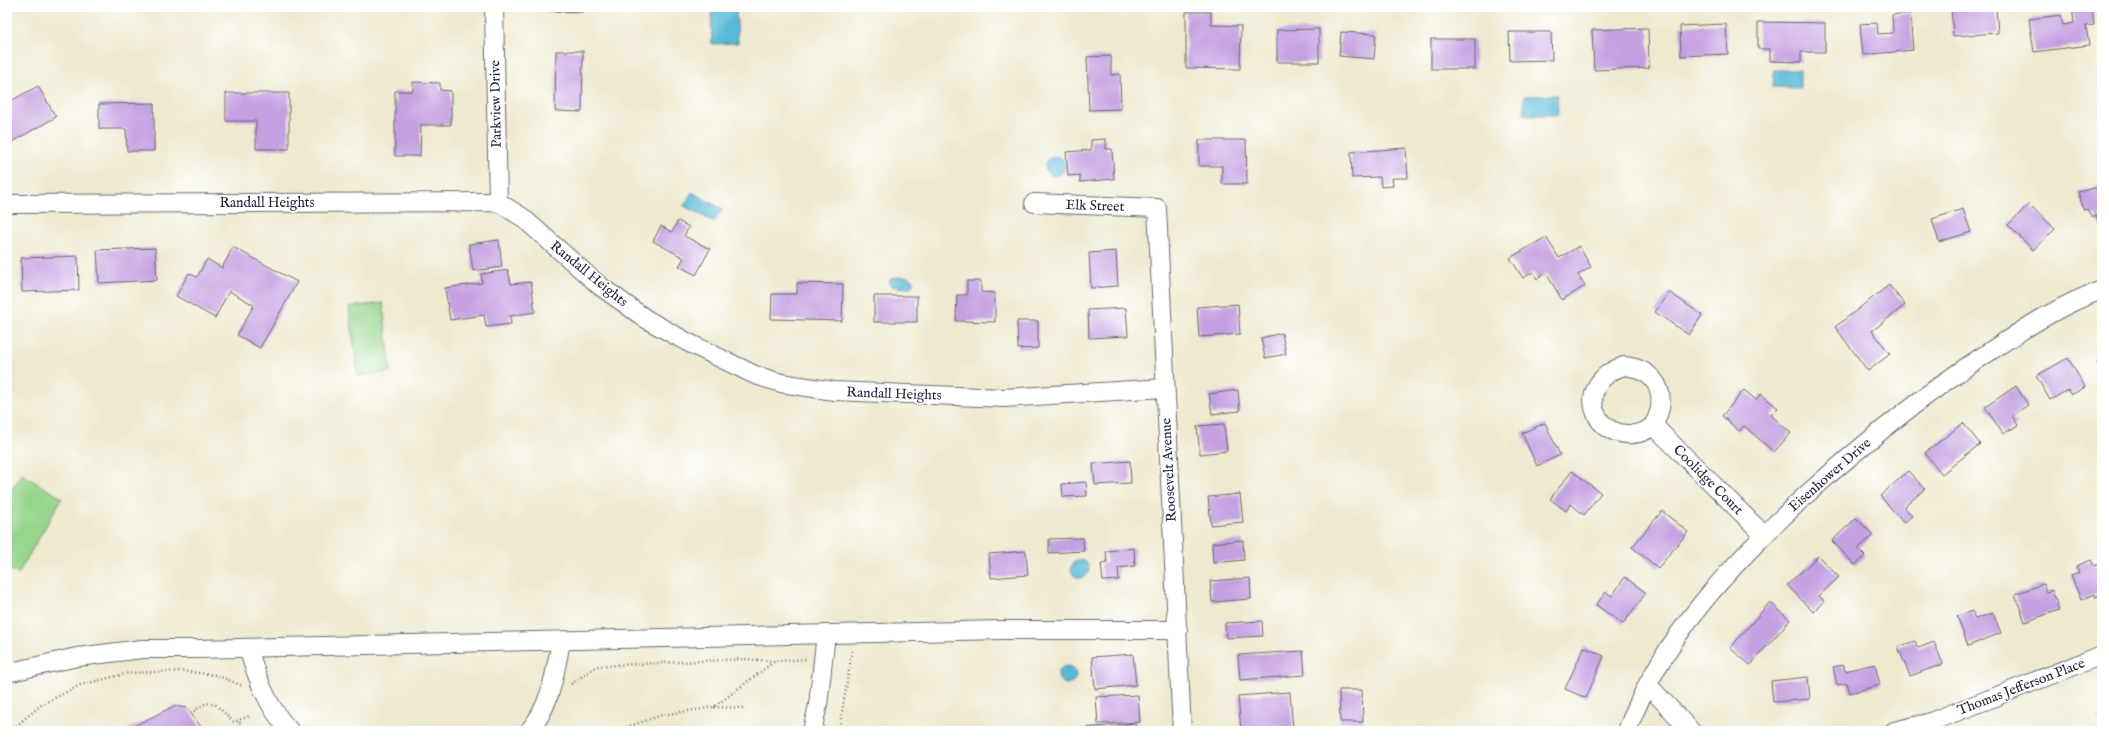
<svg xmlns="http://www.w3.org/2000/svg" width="2109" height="738" font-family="'IM FELL English',serif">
  <rect width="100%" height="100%" fill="#fff"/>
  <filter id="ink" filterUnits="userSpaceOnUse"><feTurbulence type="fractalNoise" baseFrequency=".025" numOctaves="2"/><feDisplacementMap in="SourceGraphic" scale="8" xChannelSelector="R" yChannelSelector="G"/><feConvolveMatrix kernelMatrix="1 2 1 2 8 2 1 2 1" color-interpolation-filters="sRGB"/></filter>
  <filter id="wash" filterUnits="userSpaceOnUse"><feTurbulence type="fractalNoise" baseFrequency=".012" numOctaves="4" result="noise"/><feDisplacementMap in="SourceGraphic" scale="16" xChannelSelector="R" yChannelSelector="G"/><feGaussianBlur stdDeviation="0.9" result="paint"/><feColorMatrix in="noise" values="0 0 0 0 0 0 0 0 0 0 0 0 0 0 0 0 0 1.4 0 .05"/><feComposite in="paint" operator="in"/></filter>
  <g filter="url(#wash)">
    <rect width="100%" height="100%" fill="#eee9cf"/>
    <!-- green -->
    <g fill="#95d58c" stroke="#5c7c64">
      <path d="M383 303 391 372 358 376 349 307Z"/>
      <path d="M21 474 62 498 18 574 7 568V499Z"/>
    </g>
    <!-- water -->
    <g fill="#58b9d7" stroke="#3d6e89">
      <path d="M711 7H736L738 43 712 44Z"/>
      <path d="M1774 70H1800V88L1773 87Z"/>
      <path d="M1557 95 1558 115H1524V96Z"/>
      <circle cx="1055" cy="166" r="10"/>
      <path d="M692 192 722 209 714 222 684 206Z"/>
      <path d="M897 277H908L913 280V285L908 288 891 286 889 282 891 279Z"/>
      <circle cx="1080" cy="569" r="9"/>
      <circle cx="1067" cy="675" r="9"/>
    </g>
    <g id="blocks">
      <!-- building -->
      <g fill="#c5a0e1">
        <path d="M549 7H582V12L549 11Z"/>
        <path d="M1951 7H1996L1998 33 1953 36Z"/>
        <path d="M2072 7H2092L2094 25 2086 26 2089 45 2034 52 2029 19 2061 15 2063 25 2074 23Z"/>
        <path d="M1186 12H1211V25L1241 26 1240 69 1186 68Z"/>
        <path d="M1910 13 1913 50 1863 55 1860 24 1877 23 1878 34 1893 33 1892 15Z"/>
        <path d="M1758 22 1825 23V52H1801V62L1770 61V49H1758Z"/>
        <path d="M1726 24 1728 54 1681 56 1680 26Z"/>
        <path d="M1648 28 1649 68 1594 70 1592 30Z"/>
        <path d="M1319 29V62H1277V30Z"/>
        <path d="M1341 32 1376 34 1374 59 1339 56Z"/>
        <path d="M1509 32H1551L1552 60 1510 61Z"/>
        <rect x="1431" y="39" width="44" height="30"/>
        <path d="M556 51H583L582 112 555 111Z"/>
        <path d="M1111 56V75L1120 74 1121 109 1089 110 1087 57Z"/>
        <path d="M413 82 440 83V90L451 91V125H421L420 156H395V91H413Z"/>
        <path d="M38 86 56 117 8 144 7 103Z"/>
        <path d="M226 93H289V149H256V121H226Z"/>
        <path d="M154 103V151H127L126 129H99V104Z"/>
        <path d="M1106 139V149H1112L1114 179 1080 182V175L1068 176 1066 152 1091 150V140Z"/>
        <path d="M1199 140H1246L1247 184H1222V166H1199Z"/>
        <path d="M1406 148 1408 178H1392L1393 186 1381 187 1380 177 1352 178 1351 152Z"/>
        <path d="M2102 186V223L2098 224 2097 216H2091L2087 209 2084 210 2078 192Z"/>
        <path d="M2029 204 2055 229 2033 250 2008 225Z"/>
        <path d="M1963 209 1971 232 1939 242 1932 219Z"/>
        <path d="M678 221 689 227 684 236 710 249 696 275 679 266 684 258 653 241 661 226 672 232Z"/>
        <path d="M1546 237 1559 258 1579 246 1591 267 1578 275 1585 286 1562 300 1546 273 1537 279 1533 272 1523 278 1510 258Z"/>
        <path d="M499 240 502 267 473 271 469 244Z"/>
        <path d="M233 247 297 282 260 348 237 335 254 305 229 291 215 318 176 296 189 273 197 277 207 259 222 268Z"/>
        <path d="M155 248 157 280 99 283 97 250Z"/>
        <path d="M1116 251 1118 286 1091 288 1089 253Z"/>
        <path d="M78 256 79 290 22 292 21 258Z"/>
        <path d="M508 270 511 284 531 282 535 312 510 316 511 324 486 327 484 315 450 320 445 288 482 283 481 274Z"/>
        <path d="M967 281H981V292L995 293V322L956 321 957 295H967Z"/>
        <path d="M797 283 843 284 842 321 771 319 772 294H797Z"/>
        <path d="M1889 285 1905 305 1872 331 1890 354 1868 371 1835 327Z"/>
        <path d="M1669 292 1702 315 1689 335 1655 312Z"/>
        <rect x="874" y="296" width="43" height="26"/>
        <path d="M1238 304 1240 334 1199 337 1197 307Z"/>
        <path d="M1126 308 1128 336 1089 338 1088 310Z"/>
        <path d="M1017 321H1038V348L1018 349Z"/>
        <path d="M1282 333 1286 354 1265 358 1261 338Z"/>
        <path d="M2068 358 2085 387 2071 395 2068 390 2050 400 2036 376Z"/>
        <path d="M2102 359V374L2097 362Z"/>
        <path d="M2016 386 2028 405 2012 416 2018 425 2003 434 1985 407Z"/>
        <path d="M1238 390 1240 411 1212 414 1209 394Z"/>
        <path d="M1744 390 1756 400 1761 394 1778 408 1771 415 1791 433 1774 452 1744 426 1739 431 1722 416Z"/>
        <path d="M1545 423 1560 455 1537 466 1522 433Z"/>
        <path d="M1963 423 1980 444 1942 474 1925 453Z"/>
        <path d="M1224 424 1227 451 1200 454 1197 426Z"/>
        <path d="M1130 461 1131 483 1095 485 1093 464Z"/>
        <path d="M1572 471 1601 493 1584 515 1571 504 1566 511 1550 499Z"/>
        <path d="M1908 471 1925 489 1904 507 1912 516 1904 523 1880 496Z"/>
        <path d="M1086 482 1087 496 1063 497 1062 484Z"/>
        <path d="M1240 494 1243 522 1211 525 1208 497Z"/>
        <path d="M1662 511 1688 532 1658 568 1632 547Z"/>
        <path d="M1856 518 1873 535 1858 549 1865 556 1855 565 1832 541Z"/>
        <path d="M1083 538 1084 551 1049 553V539Z"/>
        <path d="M1243 540 1244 560 1213 563 1212 543Z"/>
        <path d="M1134 548 1135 566 1118 568 1119 580 1103 581 1101 564 1107 563 1106 551Z"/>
        <path d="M1026 551 1028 575 991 578 989 554Z"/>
        <path d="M1818 556 1839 577 1819 596 1824 601 1813 612 1787 585Z"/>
        <path d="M2091 560 2094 566 2102 563V595L2096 598 2095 594 2081 600 2071 575 2079 572 2076 566Z"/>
        <path d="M1625 577 1646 593 1623 624 1596 605 1606 592 1612 596Z"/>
        <path d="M1250 578 1251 599 1212 602 1210 581Z"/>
        <path d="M2043 584 2046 592 2052 590 2059 610 2025 622 2015 594Z"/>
        <path d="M1770 602 1790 620 1750 665 1730 648Z"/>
        <path d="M1972 611 1975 619 1993 613 2001 633 1968 646 1957 616Z"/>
        <path d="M1262 621 1263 636 1226 638 1225 623Z"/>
        <path d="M1915 641 1918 648 1934 642 1943 664 1910 676 1898 647Z"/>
        <path d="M1584 647 1604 656 1586 698 1565 689Z"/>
        <path d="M1303 651 1305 675 1240 680 1238 655Z"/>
        <path d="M1133 654 1136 685 1095 689 1092 657Z"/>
        <path d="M1875 664 1880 685 1850 693 1847 683 1837 685 1833 667 1843 665 1845 671Z"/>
        <path d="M1808 677 1810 699 1773 702 1771 681Z"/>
        <path d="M1339 690H1362L1363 722H1340Z"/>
        <path d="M1290 692 1293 730 1241 731 1238 696Z"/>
        <path d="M1138 695 1140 722 1098 724 1096 697Z"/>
        <path d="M174 706 187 708 204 731H124Z"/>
        <path d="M2102 716V730L2097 718Z"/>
        <path d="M1135 723 1136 731H1086L1085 728Z"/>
      </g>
    </g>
  </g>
  <g filter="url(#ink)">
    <use href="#blocks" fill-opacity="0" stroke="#69686f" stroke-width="1"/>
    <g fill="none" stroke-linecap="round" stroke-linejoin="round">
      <!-- minor casing -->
      <g stroke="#69686f" stroke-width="20">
        <g id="minor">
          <path d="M494 7 498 202"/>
          <path d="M1034 203 1157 208 1182 731"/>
          <path d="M7 204 498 202 522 217 600 286 646 319 687 342 755 375 781 383 834 391 1004 398 1165 388"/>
          <path d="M1624 366C1647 368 1664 383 1660 408 1659 412 1656 421 1653 425 1640 439 1613 436 1601 422 1583 398 1598 374 1624 366Z"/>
          <path d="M1653 425 1764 535"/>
          <path d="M248 648C257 678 268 708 290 731"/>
          <path d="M7 673 77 657 142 649H197L1002 630H1178"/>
          <path d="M1648 685 1691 731"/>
          <path d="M529 731C551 706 555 672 561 641"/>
          <path d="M812 731 818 705 826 634"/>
          <path d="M1627 731C1661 637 1734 562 1806 495 1863 444 1922 395 1986 354 2022 330 2061 304 2102 290"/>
          <path d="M1894 731 1928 723 2102 655"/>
        </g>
      </g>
      <!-- path -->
      <g stroke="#69686f" stroke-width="2.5" stroke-dasharray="1 3" stroke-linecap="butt">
        <path d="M571 684 597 666 744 659 775 661"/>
        <path d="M714 707 746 708"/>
        <path d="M194 711 206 703 216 705 234 722 249 716"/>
        <path d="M14 728 25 731"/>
        <path d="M10 731 41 705 80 685 129 673 181 671 216 675 243 686"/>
        <path d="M238 731 240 721"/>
        <path d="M615 731 662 715 714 707 775 661 807 659"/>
        <path d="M839 731 852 651"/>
      </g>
      <!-- minor -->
      <use href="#minor" stroke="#fff" stroke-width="18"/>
    </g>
  </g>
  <g text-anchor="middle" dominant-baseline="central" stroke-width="3.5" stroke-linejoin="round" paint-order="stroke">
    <!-- street labels -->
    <g font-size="14" fill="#22223b" stroke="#fff">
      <text transform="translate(496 104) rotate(-91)">Parkview Drive</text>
      <text x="267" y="203">Randall Heights</text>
      <text transform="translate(1095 206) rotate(2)">Elk Street</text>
      <text transform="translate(589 274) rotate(39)">Randall Heights</text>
      <text transform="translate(894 394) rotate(2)">Randall Heights</text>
      <text transform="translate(1169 470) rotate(-93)">Roosevelt Avenue</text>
      <text transform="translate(1830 475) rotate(-41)">Eisenhower Drive</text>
      <text transform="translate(1708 480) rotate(45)">Coolidge Court</text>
      <text transform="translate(2021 687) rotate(-21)">Thomas Jefferson Place</text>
    </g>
  </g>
  <!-- margin -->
  <rect width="2109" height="738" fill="none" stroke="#fff" stroke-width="24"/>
</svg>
